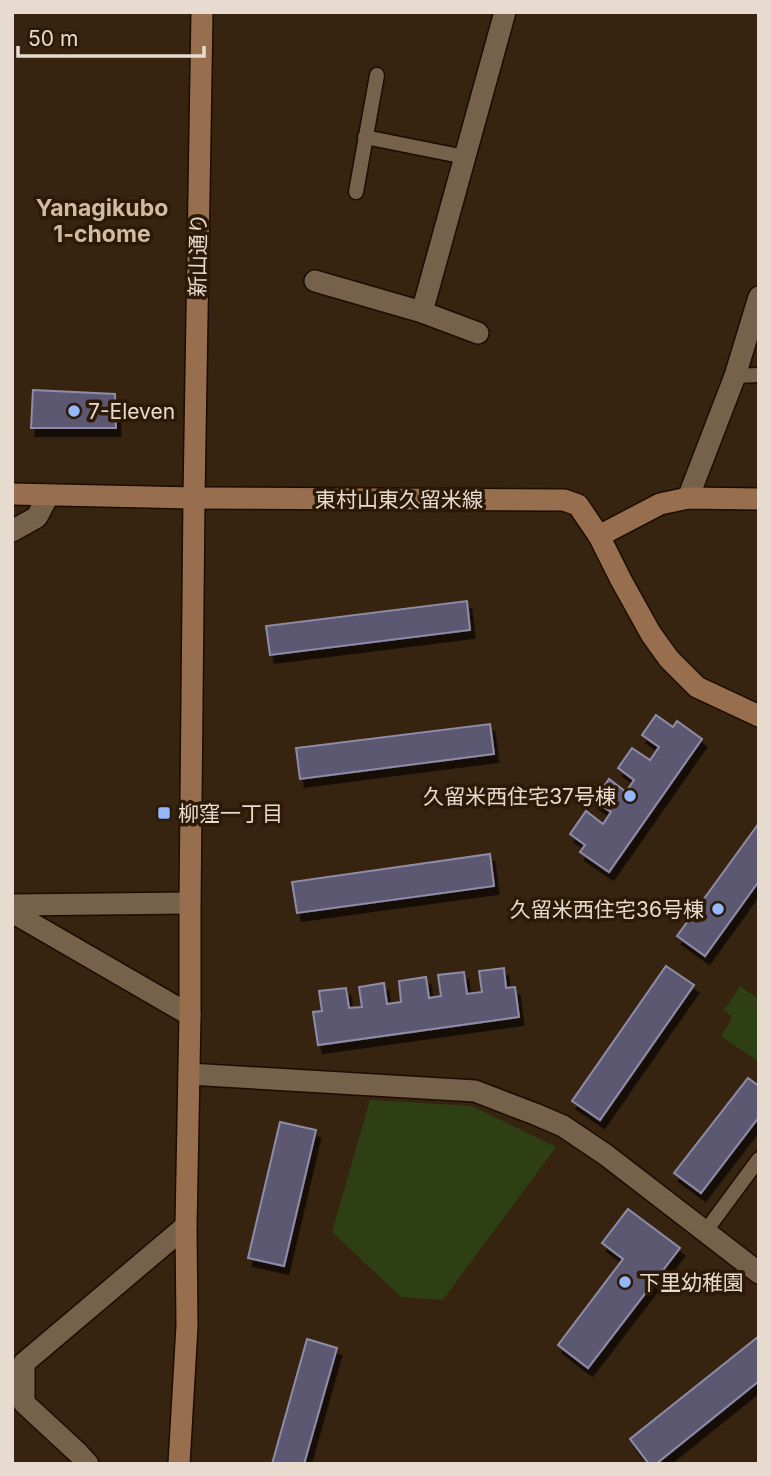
<svg xmlns="http://www.w3.org/2000/svg" width="771" height="1476" font-family="Inter,'Noto Sans JP',sans-serif">
  <defs>
    <filter id="shadow"><feDropShadow dx="4.5" dy="8" stdDeviation="0" flood-color="#0009"/></filter>
  </defs>
  <rect width="100%" height="100%" fill="#362410"/>
  <!-- green -->
  <g fill="#2e3f14">
    <path d="M740 986 759 999V1062L721 1036 731 1020V1016L723 1009 728 1005Z"/>
    <path d="M370 1100 472 1106 556 1147 443 1300 401 1297 332 1232Z"/>
  </g>
  <!-- building -->
  <g fill="#5b5872" stroke="#8f8ca9" stroke-width="2" filter="url(#shadow)">
    <path d="M33 390 115 394 116 428H31Z"/>
    <path d="M467 601 470 630 270 655 266 626Z"/>
    <path d="M656 715 673 727 677 721 702 739 609 872 580 852 585 845 570 834 586 811 603 824 611 812 594 801 609 779 626 792 634 780 618 768 632 748 650 760 659 747 642 735Z"/>
    <path d="M490 724 494 754 300 779 296 748Z"/>
    <path d="M759 823V881L705 956 677 936Z"/>
    <path d="M490 854 494 886 297 913 292 882Z"/>
    <path d="M666 966 694 985 600 1120 572 1101Z"/>
    <path d="M504 968 506 988 515 987 519 1017 318 1045 313 1012 322 1011 319 991 346 988 349 1008 362 1007 359 987 384 983 387 1004 401 1002 399 981 426 977 429 998 441 996 438 975 464 972 467 994 482 992 479 971Z"/>
    <path d="M748 1078 759 1086V1117L701 1193 674 1173Z"/>
    <path d="M280 1122 316 1130 284 1266 248 1258Z"/>
    <path d="M628 1209 680 1248 588 1368 558 1345 623 1259 602 1243Z"/>
    <path d="M759 1336V1381L656 1464H649L630 1439Z"/>
    <path d="M307 1339 337 1348 304 1464H272Z"/>
  </g>
  <g fill="none" stroke-linecap="round" stroke-linejoin="round">
    <!-- lane casing -->
    <g stroke="#1d0c00" stroke-width="17">
      <g id="lane">
        <path d="M365 137 465 157"/>
        <path d="M356 192 377 75"/>
        <path d="M735 376 759 375"/>
        <path d="M705 1232 759 1159"/>
      </g>
    </g>
    <!-- street casing -->
    <g stroke="#1d0c00" stroke-width="24">
      <g id="street">
        <path d="M315 281 422 312 478 333"/>
        <path d="M422 312 505 12"/>
        <path d="M688 498 735 376 759 297"/>
        <path d="M12 531 37 517 48 496"/>
        <path d="M12 905 190 903"/>
        <path d="M12 912 190 1015"/>
        <path d="M189 1074 475 1091 535 1114 563 1126 606 1155 759 1273"/>
        <path d="M88 1464 78 1453 24 1403V1363L186 1226"/>
      </g>
    </g>
    <!-- secondary casing -->
    <g stroke="#1d0c00" stroke-width="24">
      <g id="secondary">
        <path d="M12 494 194 498 564 500 578 505 599 536 621 580 651 634 669 659 697 687 759 716"/>
        <path d="M599 536 660 504 688 498 759 499"/>
        <path d="M179 1464 187 1326 186 1226 190 1015V903L194 498 202 12"/>
      </g>
    </g>
    <!-- lane -->
    <use href="#lane" stroke="#76614b" stroke-width="14"/>
    <!-- street -->
    <use href="#street" stroke="#76614b" stroke-width="21"/>
    <!-- secondary -->
    <use href="#secondary" stroke="#976f4e" stroke-width="21"/>
  </g>
  <!-- markers -->
  <g fill="#94b7fd" stroke="#2c1a06" stroke-width="2.5">
    <circle cx="74" cy="411" r="7"/>
    <circle cx="630" cy="796" r="7"/>
    <rect x="157" y="806" width="14" height="14" rx="3.5"/>
    <circle cx="718" cy="909" r="7"/>
    <circle cx="625" cy="1282" r="7"/>
  </g>
  <g text-anchor="middle" dominant-baseline="central" stroke-width="7" stroke-linejoin="round" paint-order="stroke">
    <!-- street labels -->
    <g font-size="21" fill="#e7dbcf" stroke="#2c1a06">
      <text transform="translate(198 255) rotate(-89)">新山通り</text>
      <text x="399" y="499">東村山東久留米線</text>
    </g>
    <!-- poi labels -->
    <g font-size="21" fill="#e7dbcf" stroke="#2c1a06" text-anchor="start">
      <text x="88" y="411">7-Eleven</text>
      <text x="616" y="796" text-anchor="end">久留米西住宅37号棟</text>
      <text x="178" y="813">柳窪一丁目</text>
      <text x="704" y="909" text-anchor="end">久留米西住宅36号棟</text>
      <text x="639" y="1282">下里幼稚園</text>
    </g>
    <!-- neighbourhood labels -->
    <g font-size="23" font-weight="bold" fill="#d2baa3" stroke="#2c1a06">
      <text x="102" y="208">Yanagikubo<tspan x="102" dy="26">1-chome</tspan></text>
    </g>
  </g>
  <!-- border -->
  <rect width="771" height="1476" fill="none" stroke="#e7dbcf" stroke-width="28"/>
  <!-- scale -->
  <path d="M18 46v10h186v-10" fill="none" stroke="#e7dbcf" stroke-width="3.5"/>
  <text x="28" y="46" font-size="21" fill="#e7dbcf" stroke="#2c1a06" stroke-width="5" paint-order="stroke">50 m</text>
</svg>
